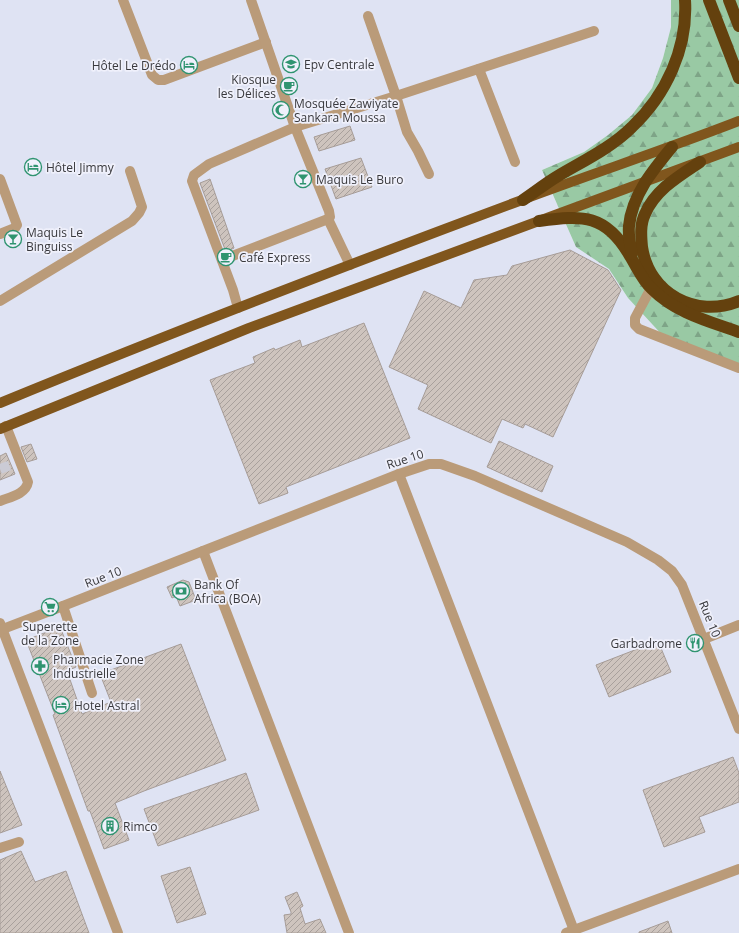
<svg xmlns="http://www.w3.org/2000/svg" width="739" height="933" font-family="'Open Sans',sans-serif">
  <defs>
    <pattern id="forest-firs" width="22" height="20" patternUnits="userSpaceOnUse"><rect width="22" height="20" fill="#99c9a4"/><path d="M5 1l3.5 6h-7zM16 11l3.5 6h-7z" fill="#7ea487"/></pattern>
    <pattern id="building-hatch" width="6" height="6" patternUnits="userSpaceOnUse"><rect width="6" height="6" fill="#cec4be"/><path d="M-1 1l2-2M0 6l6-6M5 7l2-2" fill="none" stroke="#a8a09c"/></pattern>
  </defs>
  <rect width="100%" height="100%" fill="#eff0fb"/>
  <!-- built -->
  <path fill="#dfe3f3" d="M0 0H671V27L663 58 652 88 632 115 608 135 584 152 542 170 576 247 609 269 628 298 664 337 739 366V933H0Z"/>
  <!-- forest -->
  <path fill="url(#forest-firs)" d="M671 0H739V366L664 337 628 298 609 269 576 247 542 170 584 152 608 135 632 115 652 88 663 58 671 27Z"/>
  <!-- building -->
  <g fill="url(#building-hatch)" stroke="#a69c97">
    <path d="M350 126 355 140 319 151 314 137Z"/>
    <path d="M361 158 372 187 336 199 325 169Z"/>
    <path d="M210 179 234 248 226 252 200 183Z"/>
    <path d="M570 250 608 270 621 290 553 437 525 424 523 428 502 419 491 443 418 409 428 385 389 367 424 291 461 308 474 280 507 275 512 266Z"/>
    <path d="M364 323 410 438 286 487 288 493 259 504 210 380 255 363 253 357 274 348 275 350 300 340 302 347Z"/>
    <path d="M499 441 553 466 542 492 487 467Z"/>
    <path d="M31 444 37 459 27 462 21 447Z"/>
    <path d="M6 453 15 474 0 480V456Z"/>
    <path d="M183 580 189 582 196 600 180 606 176 596 172 598 167 587Z"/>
    <path d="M60 627 76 667 67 671 82 714 111 702 100 674 181 644 226 760 144 791 115 803 129 840 104 849 90 811H88L53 715 55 714 26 640Z"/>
    <path d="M658 641 671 672 609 697 596 665Z"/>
    <path d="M733 757 739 773V802L699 817 705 832 664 847 643 790Z"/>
    <path d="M0 771 22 825 0 833Z"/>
    <path d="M246 773 259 810 158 846 144 809Z"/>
    <path d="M21 851 35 882 66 871 89 933H0V860Z"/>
    <path d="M190 867 206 914 177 923 161 876Z"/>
    <path d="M297 892 303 906 300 908 305 924 320 919 326 933H287L284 915 291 914V912L285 897Z"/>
    <path d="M668 921 672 933H639V932Z"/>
  </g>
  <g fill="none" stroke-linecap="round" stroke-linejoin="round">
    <!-- minor-tunnel -->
    <path stroke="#cbcbd5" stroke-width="10" stroke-dasharray="10 5" stroke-linecap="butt" d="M0 469 11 465"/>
    <!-- minor -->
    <g stroke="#ba9b79" stroke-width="10">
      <path d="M123 0 152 75 158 80H164L266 42"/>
      <path d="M368 16 396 96 407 132 418 151 429 174"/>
      <path d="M479 69 515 162"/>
      <path d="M0 179 17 225 15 228 0 234"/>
      <path d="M328 219 350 265"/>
      <path d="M222 260 328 219 330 217 329 211 295 127 251 0"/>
      <path d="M651 288 635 318V325L639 329 739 368"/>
      <path d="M0 301 132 221 139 213 142 207 130 171"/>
      <path d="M238 308 233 290 192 181 194 175 209 164 295 127 396 96 594 31"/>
      <path d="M399 474 575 933"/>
      <path d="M0 501C10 497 26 494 28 482L6 426"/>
      <path d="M203 551 349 933"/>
      <path d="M63 606 92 693"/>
      <path d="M0 623 118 933"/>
      <path d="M0 630 63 606 399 474 429 464H441L475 476 627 542 658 560 672 571 682 585 739 729"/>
      <path d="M704 639 739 625"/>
      <path d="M0 848 19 842"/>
      <path d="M566 933 739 869"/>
    </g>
    <!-- major -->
    <g stroke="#80561d" stroke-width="10">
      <path d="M0 403C173 332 347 265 522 200 594 173 667 149 739 121"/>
      <path d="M0 429 249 328 739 147"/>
    </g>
    <!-- highway -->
    <g stroke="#64410e" stroke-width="12">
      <path d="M709 0 739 78"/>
      <path d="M729 0 739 26"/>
      <path d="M700 162C679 176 655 190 645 214 640 224 641 236 642 247 649 294 696 319 739 301"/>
      <path d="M523 200C535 192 546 183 558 176 583 161 611 148 632 127 666 95 688 48 685 0"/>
      <path d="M539 221C583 215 606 214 630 256 637 267 642 280 652 289 676 313 708 321 739 332"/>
      <path d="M632 254C630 244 628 235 629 226 632 195 653 170 672 147"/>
    </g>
  </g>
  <!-- icons -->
  <defs>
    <g id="school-ring" transform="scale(0.9)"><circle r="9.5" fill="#eff0fb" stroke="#2f9470" stroke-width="1.5"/><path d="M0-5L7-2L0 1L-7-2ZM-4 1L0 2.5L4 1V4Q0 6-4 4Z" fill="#2f9470"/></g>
    <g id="hotel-ring" transform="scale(0.9)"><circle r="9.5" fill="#eff0fb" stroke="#2f9470" stroke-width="1.5"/><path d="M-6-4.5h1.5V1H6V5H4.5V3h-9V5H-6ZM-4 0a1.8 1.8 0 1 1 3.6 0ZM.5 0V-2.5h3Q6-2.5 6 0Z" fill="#2f9470"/></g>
    <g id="cafe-ring" transform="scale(0.9)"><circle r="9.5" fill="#eff0fb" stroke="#2f9470" stroke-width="1.5"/><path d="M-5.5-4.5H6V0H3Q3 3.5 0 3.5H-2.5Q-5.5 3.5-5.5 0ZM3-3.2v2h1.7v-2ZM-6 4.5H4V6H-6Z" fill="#2f9470"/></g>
    <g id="mosque-ring" transform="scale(0.9)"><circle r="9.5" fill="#eff0fb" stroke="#2f9470" stroke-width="1.5"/><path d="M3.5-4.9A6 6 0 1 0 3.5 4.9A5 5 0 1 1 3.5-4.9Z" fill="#2f9470"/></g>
    <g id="bar-ring" transform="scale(0.9)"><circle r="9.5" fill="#eff0fb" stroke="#2f9470" stroke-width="1.5"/><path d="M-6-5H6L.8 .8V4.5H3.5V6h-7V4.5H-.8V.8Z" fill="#2f9470"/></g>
    <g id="bank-ring" transform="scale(0.9)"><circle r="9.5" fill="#eff0fb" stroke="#2f9470" stroke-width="1.5"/><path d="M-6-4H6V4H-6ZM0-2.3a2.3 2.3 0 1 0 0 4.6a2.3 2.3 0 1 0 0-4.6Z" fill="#2f9470"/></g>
    <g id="supermarket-ring" transform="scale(0.9)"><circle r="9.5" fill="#eff0fb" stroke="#2f9470" stroke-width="1.5"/><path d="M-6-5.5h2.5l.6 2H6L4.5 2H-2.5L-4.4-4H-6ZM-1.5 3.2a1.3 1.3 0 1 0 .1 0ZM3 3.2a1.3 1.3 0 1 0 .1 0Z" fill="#2f9470"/></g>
    <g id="restaurant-ring" transform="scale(0.9)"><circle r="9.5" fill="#eff0fb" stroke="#2f9470" stroke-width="1.5"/><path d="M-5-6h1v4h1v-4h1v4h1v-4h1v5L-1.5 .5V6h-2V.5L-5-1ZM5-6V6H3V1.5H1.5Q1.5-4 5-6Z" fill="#2f9470"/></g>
    <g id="pharmacy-ring" transform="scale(0.9)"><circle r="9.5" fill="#eff0fb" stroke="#2f9470" stroke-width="1.5"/><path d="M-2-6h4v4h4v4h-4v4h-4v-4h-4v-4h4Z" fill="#2f9470"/></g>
    <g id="building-ring" transform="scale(0.9)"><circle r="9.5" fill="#eff0fb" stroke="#2f9470" stroke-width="1.5"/><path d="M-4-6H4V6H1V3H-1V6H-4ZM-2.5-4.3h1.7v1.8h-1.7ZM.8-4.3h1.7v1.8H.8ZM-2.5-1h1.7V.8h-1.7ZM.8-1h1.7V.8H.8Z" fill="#2f9470"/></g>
  </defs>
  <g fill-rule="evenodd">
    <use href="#school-ring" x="291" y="64"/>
    <use href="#hotel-ring" x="189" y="65"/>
    <use href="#cafe-ring" x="289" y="86"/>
    <use href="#mosque-ring" x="281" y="110"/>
    <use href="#hotel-ring" x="33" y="167"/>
    <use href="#bar-ring" x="303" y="179"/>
    <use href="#bar-ring" x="13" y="239"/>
    <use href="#cafe-ring" x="226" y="257"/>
    <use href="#bank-ring" x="181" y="591"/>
    <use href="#supermarket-ring" x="50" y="607"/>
    <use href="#restaurant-ring" x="695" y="643"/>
    <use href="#pharmacy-ring" x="40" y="666"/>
    <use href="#hotel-ring" x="61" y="705"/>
    <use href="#building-ring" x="110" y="826"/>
  </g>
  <g text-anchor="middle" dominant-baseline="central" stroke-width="3.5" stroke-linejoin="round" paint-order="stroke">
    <!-- poi labels -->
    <g font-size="12" fill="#39393d" stroke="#eff0fb" text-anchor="start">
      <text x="304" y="64">Epv Centrale</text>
      <text x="176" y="65" text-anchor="end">Hôtel Le Drédo</text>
      <text x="276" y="79" text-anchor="end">Kiosque<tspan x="276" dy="14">les Délices</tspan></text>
      <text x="294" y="103">Mosquée Zawiyate<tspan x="294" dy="14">Sankara Moussa</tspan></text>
      <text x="46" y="167">Hôtel Jimmy</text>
      <text x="316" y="179">Maquis Le Buro</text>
      <text x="26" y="232">Maquis Le<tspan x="26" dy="14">Binguiss</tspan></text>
      <text x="239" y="257">Café Express</text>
      <text x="194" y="584">Bank Of<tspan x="194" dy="14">Africa (BOA)</tspan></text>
      <text x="50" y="626" text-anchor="middle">Superette<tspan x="50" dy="14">de la Zone</tspan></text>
      <text x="682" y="643" text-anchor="end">Garbadrome</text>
      <text x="53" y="659">Pharmacie Zone<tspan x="53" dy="14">Industrielle</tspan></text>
      <text x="74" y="705">Hotel Astral</text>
      <text x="123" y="826">Rimco</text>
    </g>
    <!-- street labels -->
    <g font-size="12" fill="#39393d" stroke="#eff0fb">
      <text transform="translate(405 459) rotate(-18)">Rue 10</text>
      <text transform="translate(103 577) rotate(-21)">Rue 10</text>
      <text transform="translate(710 619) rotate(68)">Rue 10</text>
    </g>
  </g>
</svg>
